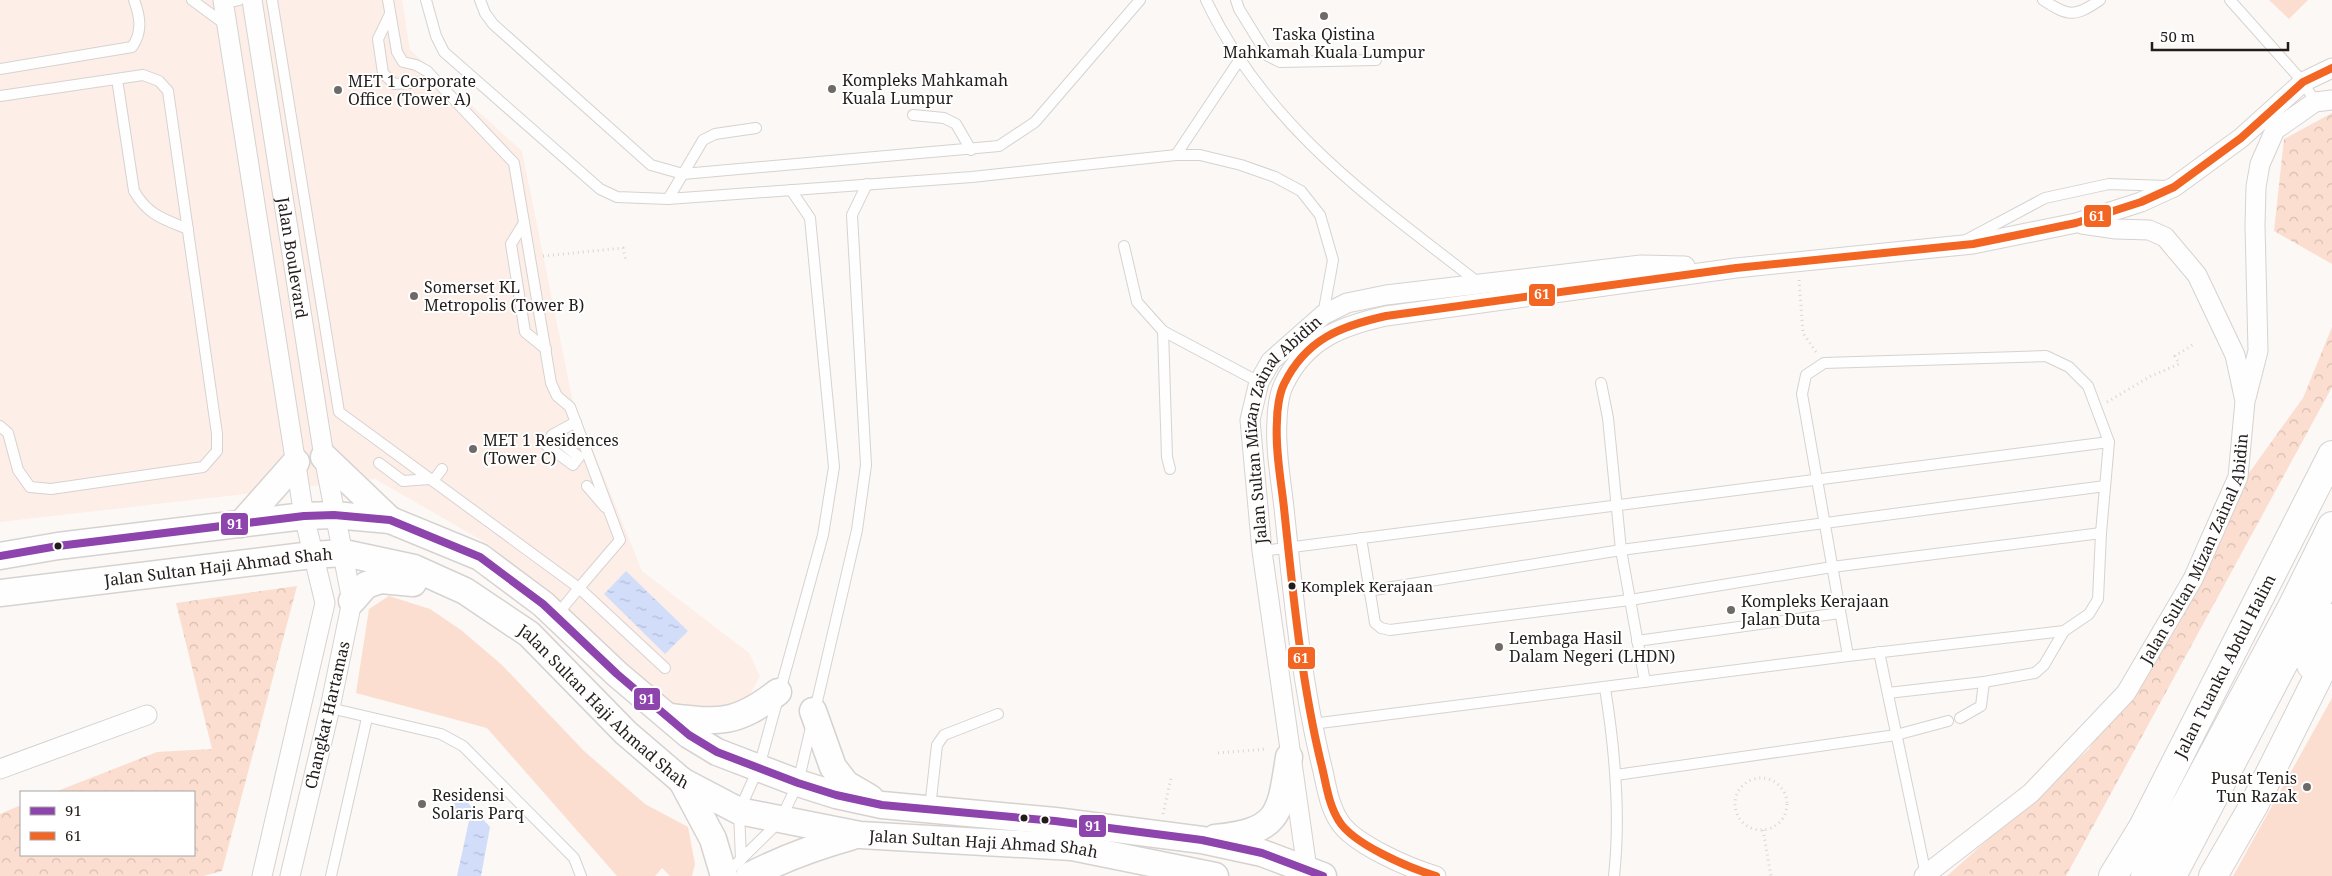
<svg xmlns="http://www.w3.org/2000/svg" width="2332" height="876" font-family="'Noto Serif',serif">
  <defs>
    <pattern id="forest-crowns" width="20" height="18" patternUnits="userSpaceOnUse" patternTransform="scale(1.25)"><rect width="20" height="18" fill="#fbdecf"/><path d="M2 6a3 3 0 1 1 6 0M12 15a3 3 0 1 1 6 0" fill="none" stroke="#d7beb1"/></pattern>
    <pattern id="water-ripples" width="26" height="14" patternUnits="userSpaceOnUse" patternTransform="scale(1.25)"><rect width="26" height="14" fill="#d2ddfa"/><path d="M2 4q2-2 4 0t4 0M15 11q2-2 4 0t4 0" fill="none" stroke="#b4bdd6"/></pattern>
  </defs>
  <rect width="100%" height="100%" fill="#fbf8f6"/>
  <!-- built -->
  <path fill="#fdefe8" d="M0 0H402L410 50 522 151 572 398 642 571 749 653 760 676 747 700 712 708H672L488 544 375 479 0 522Z"/>
  <!-- grass -->
  <g fill="#fbdecf">
    <path d="M2269 0H2308L2289 19Z"/>
    <path d="M389 596 430 609 461 630 502 665 584 751 645 804 688 827 695 864 692 876H670L662 868 655 876H617L487 728 356 693 369 609Z"/>
    <path d="M2332 698V876H2233Z"/>
  </g>
  <!-- forest -->
  <g fill="url(#forest-crowns)">
    <path d="M2332 113V264L2274 231 2284 139Z"/>
    <path d="M2332 327V387L2066 876H1947L2089 749 2249 473 2303 398Z"/>
    <path d="M297 586 222 871 203 876H0V814L21 805V855H194V792H55L157 752 212 749 176 603Z"/>
  </g>
  <!-- water -->
  <g fill="url(#water-ripples)">
    <path d="M626 571 688 631 665 654 604 594Z"/>
    <path d="M457 791 490 827 481 876H457L469 821 451 817Z"/>
  </g>
  <g fill="none" stroke-linecap="round" stroke-linejoin="round">
    <!-- lane casing -->
    <g stroke="#d6d2d0" stroke-width="12">
      <g id="lane">
        <path d="M192 0 226 25"/>
        <path d="M272 0 339 412 579 588 620 540 570 407 557 396 551 383 514 163 427 71 416 65 403 62 397 52 388 0"/>
        <path d="M426 0 436 36 444 52 600 189 617 197 668 199 972 177 1176 155H1200L1241 165 1275 177 1301 191 1320 215 1333 260 1323 315"/>
        <path d="M480 0 485 13 493 24 651 165 683 174 668 199"/>
        <path d="M1206 0C1267 128 1371 199 1480 284"/>
        <path d="M1236 0 1239 9 1268 56 1280 62 1376 60"/>
        <path d="M2043 0C2068 16 2074 18 2100 0"/>
        <path d="M2230 0 2303 82 2315 102"/>
        <path d="M223 3 239 0"/>
        <path d="M390 14 378 39 383 73 394 84 436 81"/>
        <path d="M0 69 132 47C143 32 140 16 134 0"/>
        <path d="M117 79 134 191C148 215 163 219 188 229"/>
        <path d="M0 96 143 75 159 81 168 91 217 434V451L203 467 51 489 30 487 18 470 8 433 0 426"/>
        <path d="M913 115 944 118 956 124 971 150"/>
        <path d="M1176 155 1240 59"/>
        <path d="M683 174 999 146 1035 122 1140 0"/>
        <path d="M683 174 703 140 715 134 756 128"/>
        <path d="M524 223 511 244 525 332 546 349"/>
        <path d="M1966 240 2045 198 2109 184 2167 186"/>
        <path d="M1124 246 1137 302 1163 331 1259 382"/>
        <path d="M1163 331 1167 457 1170 469"/>
        <path d="M1601 383 1608 418 1621 550 1645 682"/>
        <path d="M552 435 579 457 573 465 546 445 552 435 576 422"/>
        <path d="M379 463 403 481 430 479"/>
        <path d="M433 481 442 469"/>
        <path d="M587 486 605 507"/>
        <path d="M1361 538 1375 623 1381 628 1390 630 1630 600 1832 567 2101 533"/>
        <path d="M1262 551 2109 442"/>
        <path d="M1368 591 1621 550 2105 486"/>
        <path d="M556 616 579 588 665 668"/>
        <path d="M1637 641 1840 613"/>
        <path d="M1879 652 1926 875"/>
        <path d="M1605 688C1615 750 1621 813 1614 876"/>
        <path d="M1888 693 1984 682 2035 673 2044 665 2064 631"/>
        <path d="M330 708 441 734 463 746 574 858 581 876"/>
        <path d="M1960 718 1981 706 1984 682"/>
        <path d="M1312 724 1848 656 2064 631 2089 614 2098 599 2101 533 2109 442 2088 386 2069 367 2046 356 1824 363 1806 375 1802 394 1848 656"/>
        <path d="M1616 775 1896 735 1948 721"/>
        <path d="M930 808 937 745 944 735 998 714"/>
        <path d="M741 860 739 811 759 767 823 535 834 467 810 218 791 190"/>
        <path d="M725 875 780 821 798 783 857 530 866 465 852 215 867 184"/>
        <path d="M331 876 367 718"/>
      </g>
    </g>
    <!-- street casing -->
    <g stroke="#d6d2d0" stroke-width="21">
      <g id="street">
        <path d="M223 0 304 516 325 603 262 876"/>
        <path id="s1" d="M252 0 324 457 352 601 330 708 290 876"/>
        <path d="M2246 398 2258 351 2255 225 2256 187 2260 164 2275 130 2315 102 2332 100"/>
        <path d="M0 769 147 715"/>
        <path id="s2" d="M1308 876 1262 551 1250 420 1259 382 1271 361 1323 315 1347 303 1386 295 1641 265 1685 266"/>
        <path d="M1436 876C1409 868 1353 844 1339 821 1328 804 1326 782 1321 763 1301 680 1293 593 1284 508 1281 480 1275 450 1277 421 1277 411 1279 394 1284 384 1306 339 1341 326 1386 316L1736 268 1973 244 2076 223 2141 202 2174 187 2241 138 2303 82 2332 68"/>
        <path id="s3" d="M1924 876 2031 793 2126 693 2193 579 2238 477 2245 401 2235 355 2197 275 2165 237 2149 230 2116 229 2082 224"/>
      </g>
    </g>
    <!-- secondary casing -->
    <g stroke="#d6d2d0" stroke-width="29">
      <g id="secondary">
        <path d="M324 457 390 520"/>
        <path d="M241 524 296 462"/>
        <path d="M0 556 58 546 304 516 334 515 390 520 480 557 543 604 617 674 689 735 717 752 798 783 836 795 882 805 1055 821 1202 840 1262 853 1323 876"/>
        <path id="s4" d="M0 593 312 555 344 553 414 568 465 591 529 634 626 733 682 781 739 811 860 835 1072 847 1215 876"/>
        <path d="M352 601 366 585 381 580 413 583"/>
        <path d="M813 711 833 767 846 784 870 798"/>
        <path d="M670 717C720 723 737 724 778 692"/>
        <path d="M682 781 713 839 724 876"/>
        <path d="M1215 838C1280 831 1280 815 1289 757"/>
        <path d="M749 876C782 859 814 847 850 837"/>
      </g>
    </g>
    <!-- primary casing -->
    <g stroke="#d6d2d0" stroke-width="30">
      <g id="primary">
        <path d="M2311 665 2332 618"/>
        <path id="s5" d="M2113 876 2143 827 2332 455"/>
        <path d="M2145 876 2188 801 2293 605 2332 526"/>
        <path d="M2172 876 2332 571"/>
        <path d="M2213 876 2254 805 2332 649"/>
      </g>
    </g>
    <!-- path -->
    <g stroke="#d8d7d7" stroke-width="3" stroke-dasharray="1 4" stroke-linecap="butt">
      <path d="M543 256 623 248 626 261"/>
      <path d="M1799 280 1803 333 1816 352"/>
      <path d="M2107 402 2151 376 2179 364 2175 356 2194 344"/>
      <path d="M1218 753 1267 749"/>
      <circle cx="1761" cy="804" r="26"/>
      <path d="M1163 814 1171 778"/>
      <path d="M1763 830 1771 876"/>
    </g>
    <!-- lane -->
    <use href="#lane" stroke="#fefefe" stroke-width="10"/>
    <!-- street -->
    <use href="#street" stroke="#fefefe" stroke-width="19"/>
    <!-- secondary -->
    <use href="#secondary" stroke="#fefefe" stroke-width="26"/>
    <!-- primary -->
    <use href="#primary" stroke="#fefefe" stroke-width="28"/>
    <!-- bus-1 casing -->
    <g stroke="#fff" stroke-width="11">
      <path id="bus-1" d="M0 556 58 546 304 516 334 515 390 520 480 557 543 604 617 674 689 735 717 752 798 783 836 795 882 805 1055 821 1202 840 1262 853 1323 876"/>
    </g>
    <!-- bus-2 casing -->
    <g stroke="#fff" stroke-width="11">
      <path id="bus-2" d="M1436 876C1409 868 1353 844 1339 821 1328 804 1326 782 1321 763 1301 680 1293 593 1284 508 1281 480 1275 450 1277 421 1277 411 1279 394 1284 384 1306 339 1341 326 1386 316L1736 268 1973 244 2076 223 2141 202 2174 187 2241 138 2303 82 2332 68"/>
    </g>
    <!-- bus-1 -->
    <use href="#bus-1" stroke="#8e44ad" stroke-width="8"/>
    <!-- bus-2 -->
    <use href="#bus-2" stroke="#f26522" stroke-width="8"/>
  </g>
  <!-- markers -->
  <g fill="#6e6a68" stroke="#fff" stroke-width="2">
    <circle cx="1324" cy="16" r="5"/>
    <circle cx="832" cy="89" r="5"/>
    <circle cx="338" cy="90" r="5"/>
    <circle cx="414" cy="296" r="5"/>
    <circle cx="473" cy="449" r="5"/>
    <circle cx="1731" cy="610" r="5"/>
    <circle cx="1499" cy="647" r="5"/>
    <circle cx="2307" cy="787" r="5"/>
    <circle cx="422" cy="804" r="5"/>
  </g>
  <g fill="#221d1b" stroke="#fff" stroke-width="2">
    <circle cx="58" cy="546" r="4.5"/>
    <circle cx="1292" cy="586" r="4.5"/>
    <circle cx="1024" cy="818" r="4.5"/>
    <circle cx="1045" cy="820" r="4.5"/>
  </g>
  <g text-anchor="middle" dominant-baseline="central" stroke-width="4" stroke-linejoin="round" paint-order="stroke">
    <!-- bus labels -->
    <g font-size="15" fill="#221d1b" stroke="#fff" text-anchor="start">
      <text x="1301" y="586">Komplek Kerajaan</text>
    </g>
    <!-- poi labels -->
    <g font-size="16" fill="#221d1b" stroke="#fff" text-anchor="start">
      <text x="1324" y="34" text-anchor="middle">Taska Qistina<tspan x="1324" dy="18">Mahkamah Kuala Lumpur</tspan></text>
      <text x="842" y="80">Kompleks Mahkamah<tspan x="842" dy="18">Kuala Lumpur</tspan></text>
      <text x="348" y="81">MET 1 Corporate<tspan x="348" dy="18">Office (Tower A)</tspan></text>
      <text x="424" y="287">Somerset KL<tspan x="424" dy="18">Metropolis (Tower B)</tspan></text>
      <text x="483" y="440">MET 1 Residences<tspan x="483" dy="18">(Tower C)</tspan></text>
      <text x="1741" y="601">Kompleks Kerajaan<tspan x="1741" dy="18">Jalan Duta</tspan></text>
      <text x="1509" y="638">Lembaga Hasil<tspan x="1509" dy="18">Dalam Negeri (LHDN)</tspan></text>
      <text x="2297" y="778" text-anchor="end">Pusat Tenis<tspan x="2297" dy="18">Tun Razak</tspan></text>
      <text x="432" y="795">Residensi<tspan x="432" dy="18">Solaris Parq</tspan></text>
    </g>
    <!-- street labels -->
    <g font-size="16" fill="#221d1b" stroke="#fff">
      <text stroke="none"><textPath href="#s1" startOffset="261">Jalan Boulevard</textPath></text>
      <text stroke="none"><textPath href="#s2" startOffset="461">Jalan Sultan Mizan Zainal Abidin</textPath></text>
      <text stroke="none"><textPath href="#s3" startOffset="435">Jalan Sultan Mizan Zainal Abidin</textPath></text>
      <text stroke="none"><textPath href="#s4" startOffset="220">Jalan Sultan Haji Ahmad Shah</textPath></text>
      <text stroke="none"><textPath href="#s5" startOffset="238">Jalan Tuanku Abdul Halim</textPath></text>
      <text stroke="none"><textPath href="#s4" startOffset="655">Jalan Sultan Haji Ahmad Shah</textPath></text>
      <text transform="translate(327 715) rotate(-77)">Changkat Hartamas</text>
      <text stroke="none"><textPath href="#s4" startOffset="1075">Jalan Sultan Haji Ahmad Shah</textPath></text>
    </g>
  </g>
  <g stroke="#fff" stroke-width="2">
    <rect x="2083" y="204" width="29" height="24" rx="5" fill="#f26522"/>
    <rect x="1528" y="283" width="28" height="24" rx="5" fill="#f26522"/>
    <rect x="220" y="512" width="29" height="24" rx="5" fill="#8e44ad"/>
    <rect x="1287" y="646" width="29" height="24" rx="5" fill="#f26522"/>
    <rect x="633" y="687" width="28" height="24" rx="5" fill="#8e44ad"/>
    <rect x="1078" y="814" width="29" height="24" rx="5" fill="#8e44ad"/>
  </g>
  <g font-size="14" text-anchor="middle" font-weight="bold" fill="#fff">
    <text x="2097" y="221">61</text>
    <text x="1542" y="299">61</text>
    <text x="235" y="529">91</text>
    <text x="1301" y="663">61</text>
    <text x="647" y="704">91</text>
    <text x="1093" y="831">91</text>
  </g>
  <!-- legend -->
  <rect x="20" y="791" width="175" height="65" fill="#ffffff" stroke="#a7a5a4"/>
  <rect x="30" y="807" width="25" height="8" fill="#8e44ad" stroke="#a7a5a4"/>
  <text x="65" y="816" font-size="15" fill="#221d1b">91</text>
  <rect x="30" y="832" width="25" height="8" fill="#f26522" stroke="#a7a5a4"/>
  <text x="65" y="841" font-size="15" fill="#221d1b">61</text>
  <!-- scale -->
  <path d="M2152 42v8h136v-8" fill="none" stroke="#221d1b" stroke-width="2.5"/>
  <text x="2160" y="42" font-size="15" fill="#221d1b" stroke="#ffffff" stroke-width="4" paint-order="stroke">50 m</text>
</svg>
